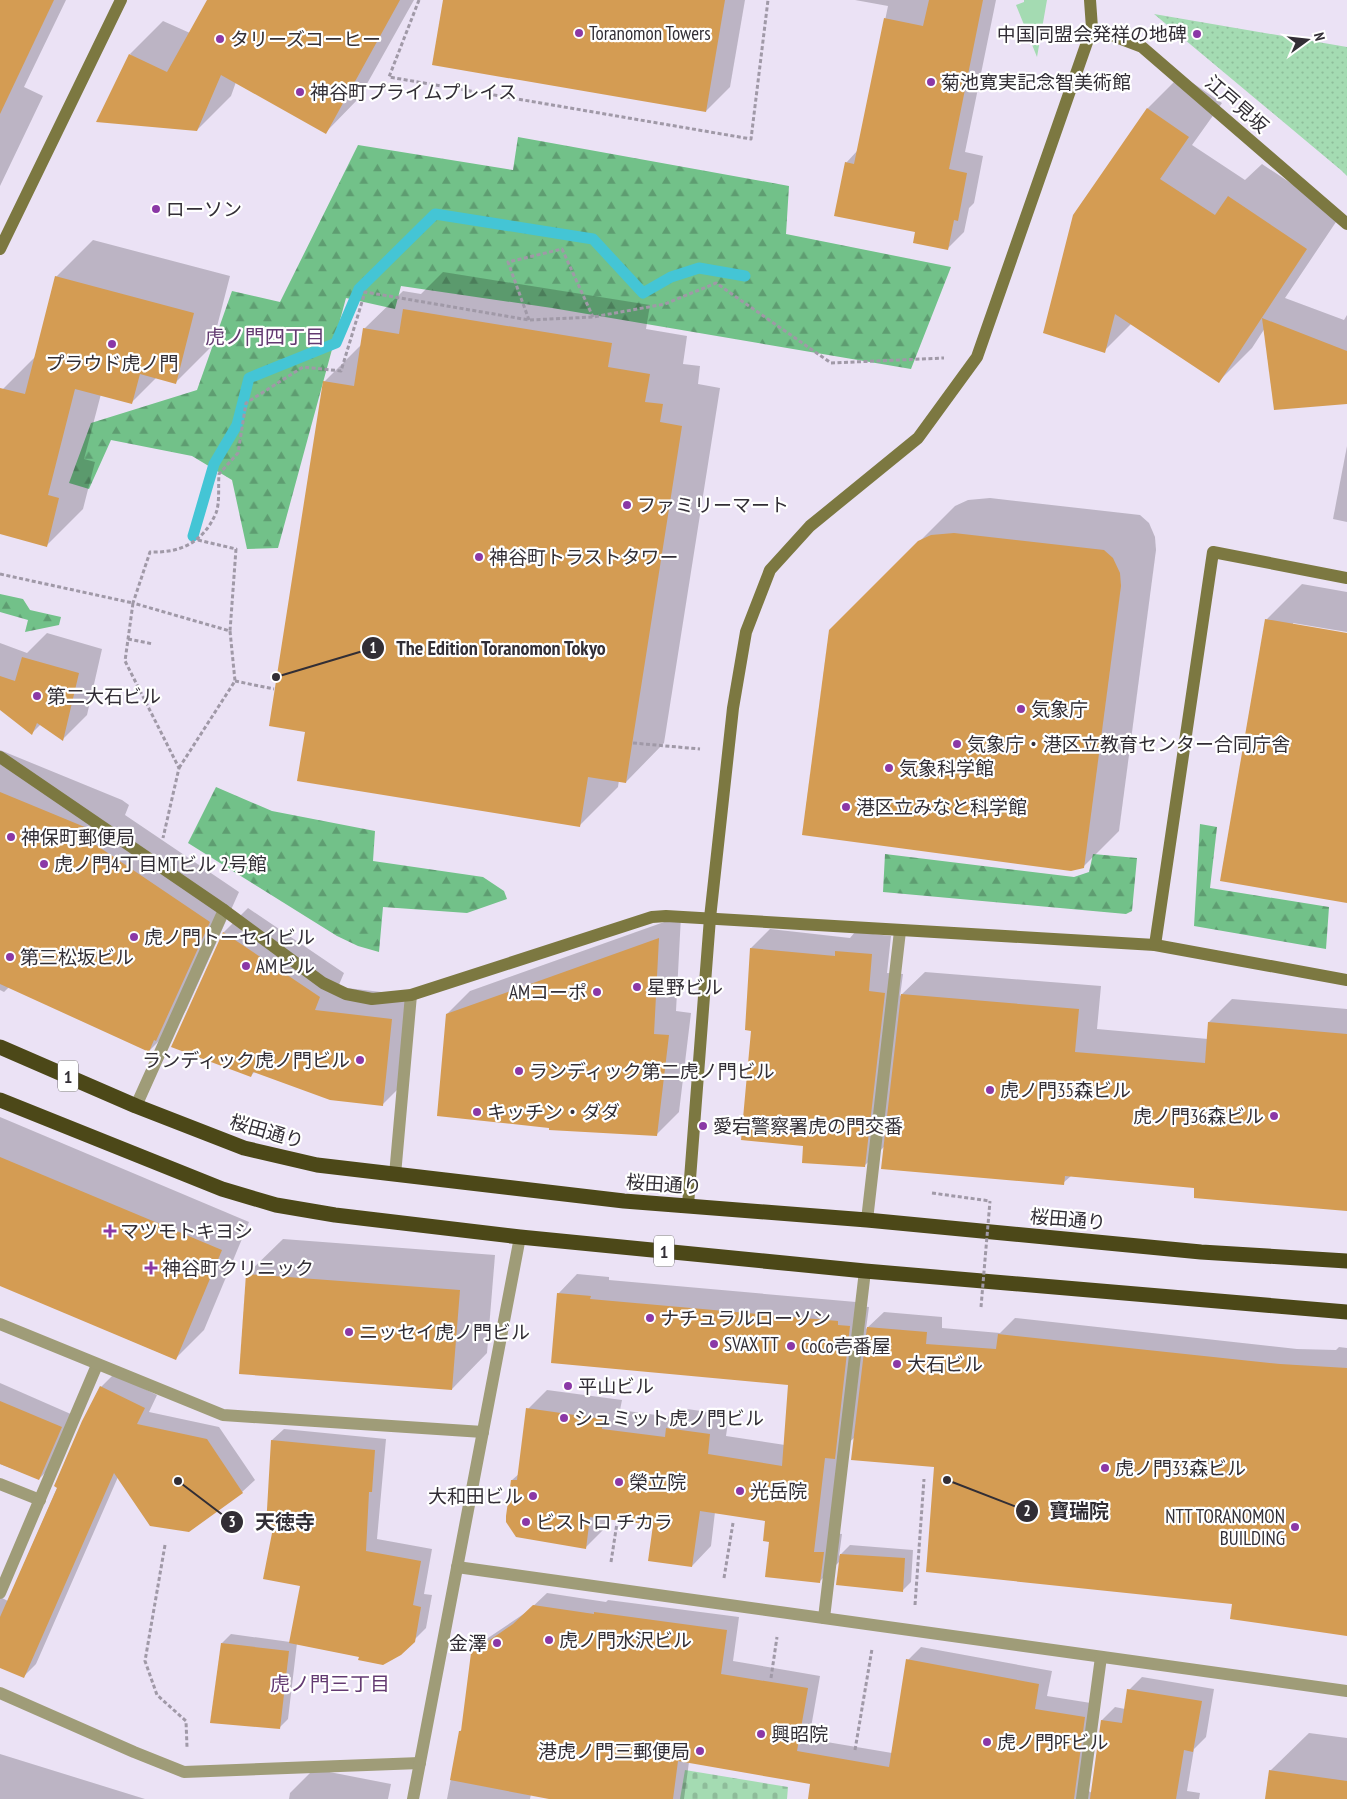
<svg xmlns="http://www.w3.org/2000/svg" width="1347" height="1799" font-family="'PT Sans Narrow','Noto Sans JP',sans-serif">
  <defs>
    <pattern id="forest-firs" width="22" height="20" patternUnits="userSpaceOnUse" patternTransform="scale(1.25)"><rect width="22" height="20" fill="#72c189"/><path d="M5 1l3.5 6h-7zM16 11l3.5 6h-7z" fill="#5e9d71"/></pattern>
    <pattern id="cemetery-stones" width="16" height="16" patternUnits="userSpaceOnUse" patternTransform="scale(1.25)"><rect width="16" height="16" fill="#a4dbb2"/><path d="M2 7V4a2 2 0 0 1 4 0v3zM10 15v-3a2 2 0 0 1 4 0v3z" fill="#8ebc9a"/></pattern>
    <pattern id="park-dots" width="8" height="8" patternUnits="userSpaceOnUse" patternTransform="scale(1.25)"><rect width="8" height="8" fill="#a4dbb2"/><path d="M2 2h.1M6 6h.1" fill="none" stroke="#8ebc9a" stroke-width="1.8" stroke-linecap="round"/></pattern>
  </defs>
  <rect width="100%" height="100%" fill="#ebe2f5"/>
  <!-- grass -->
  <path fill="#a4dbb2" d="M1024 0H1047L1037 57 1016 5 1024 2Z"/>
  <!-- forest -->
  <g fill="url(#forest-firs)">
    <path d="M518 137 789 186 786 234 951 267 911 369 552 308 401 286 395 309 346 298 278 548 247 549 232 480 192 456 111 440 89 489 69 483 91 423 197 390 232 291 280 302 358 145 513 170Z"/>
    <path d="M0 594 23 599 30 610 61 617 59 625 25 632 28 620 0 612Z"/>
    <path d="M216 787 272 811 375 831 373 861 483 877 504 891 507 899 467 913 383 907 379 952 358 946 337 936 188 843Z"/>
    <path d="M1200 824 1217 827 1210 888 1329 907 1326 949 1194 926Z"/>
    <path d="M885 854 1074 877 1089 872 1093 854 1137 858 1132 911 1126 914 883 892Z"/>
  </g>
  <!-- cemetery -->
  <path fill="url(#cemetery-stones)" d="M685 1770 788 1787 787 1799H680Z"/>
  <!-- park -->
  <path fill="url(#park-dots)" d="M1154 14 1347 47V176L1342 171Z"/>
  <!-- shadow -->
  <g fill="#0003">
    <path d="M0 0H66L24 87 43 96 0 186Z"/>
    <path d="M208 0H414L359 98 326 132 236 82 231 96 197 130 130 54 163 21 190 33Z"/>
    <path d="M445 0H745L730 87 706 111Z"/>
    <path d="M855 0H996L965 152 983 156 974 203 969 208 964 232 948 248 916 231 846 163 858 150 888 6Z"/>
    <path d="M1181 75 1222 103 1192 145 1245 180 1262 164 1340 216 1285 298 1344 320 1347 315V403L1265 328 1252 348 1219 381 1132 323 1104 351 1074 215 1148 108Z"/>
    <path d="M93 240 230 276 212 346 176 382 157 377 132 402 101 394 84 459 95 462 83 509 47 545 0 533V400L3 389 36 356 56 277Z"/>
    <path d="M443 272 650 305 646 329 687 336 683 364 700 366 698 384 720 388 664 743 626 782 619 780 618 787 580 825 306 731 324 382 362 344 364 329 403 291 421 294Z"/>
    <path d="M1347 446V522L1333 519Z"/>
    <path d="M990 498 1140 515 1149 523 1155 537 1156 550 1119 831 1084 866 830 631 955 506 968 500Z"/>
    <path d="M1302 584 1347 592V632L1293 623V625L1347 635V902L1266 620Z"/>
    <path d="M47 633 102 649 87 715 63 739 41 724 32 733 0 709V643L27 653Z"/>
    <path d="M0 750 122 800 129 805 125 815 239 892 186 1010 179 1021 149 1051 9 987 4 992 0 990Z"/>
    <path d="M248 908 344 973 338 987 416 996 406 1081 382 1105 255 1071 251 1076 173 1046 224 932Z"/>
    <path d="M681 916 676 1011 691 1013 679 1112 656 1135 447 1014 470 991Z"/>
    <path d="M770 929 850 938 855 932 891 936 887 973 903 974 900 996 925 972 1101 986 1097 1029 1208 1039 1209 1022 1232 999 1347 1009V1209L1196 1187 1071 1176 1063 1183 885 1146 864 1166 805 1145 752 1030 747 1029 751 948Z"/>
    <path d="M0 1117 249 1222 204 1330 175 1359 0 1285Z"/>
    <path d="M283 1239 495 1255 487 1353 452 1389 247 1274Z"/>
    <path d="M577 1274 609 1277V1280L856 1302V1306L869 1307 866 1329 884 1312 942 1317V1328L1000 1333 1015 1318 1297 1349 1336 1350 1339 1347 1347 1348V1635L1233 1603 935 1466 855 1437 842 1449 833 1533 842 1534 839 1556 850 1545 913 1550 911 1582 902 1591 840 1561 819 1582 770 1540 767 1520 715 1512 711 1546 692 1566 654 1524 606 1517 604 1529 585 1548 512 1480 520 1473 528 1409 547 1390 622 1400 620 1410 678 1418 687 1409 729 1415 726 1436 785 1445 790 1383 558 1294Z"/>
    <path d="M114 1374 157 1395 149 1412 219 1427 255 1480 242 1492 118 1477 36 1664 23 1677 0 1666V1597L8 1601 101 1387Z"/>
    <path d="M0 1383 73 1415 52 1466 39 1479 0 1464Z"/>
    <path d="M284 1429 386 1439 377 1539 432 1549 424 1594 432 1595 426 1628 400 1654 360 1656 297 1643 288 1719 279 1728 222 1643 231 1634 290 1642 302 1586 275 1527 272 1440Z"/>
    <path d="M547 1593 606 1602 608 1600 739 1617 733 1661 820 1676 809 1739 892 1753 908 1660 921 1647 1052 1671 1047 1696 1097 1704 1087 1790 1092 1793 1102 1720 1115 1707 1125 1709 1129 1690 1142 1677 1214 1689 1206 1737 1194 1749 1187 1791 1200 1793 1199 1799H809L812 1783 689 1762 684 1799H572L559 1661 530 1799H447L460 1731 463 1729 472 1654 485 1640 528 1611Z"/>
    <path d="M1309 1733 1347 1738V1799H1267L1270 1771Z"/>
    <path d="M0 1754 145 1799H0Z"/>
    <path d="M314 1769 391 1784 388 1799H289L290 1793Z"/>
  </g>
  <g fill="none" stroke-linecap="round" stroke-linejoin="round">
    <!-- stream -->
    <path stroke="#44c5d5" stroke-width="11" d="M193 536 214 464 237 425 249 378 336 343 359 289 435 214 593 239 643 293 671 277 699 268 745 276"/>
  </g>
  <!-- building -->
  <g fill="#d49c53">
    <path d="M0 0H54L0 114Z"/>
    <path d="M207 0H400L326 134 221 75 197 131 96 122 129 54 167 72Z"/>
    <path d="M443 0H725L706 112 432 65Z"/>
    <path d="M929 0H983L949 169 967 173 958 221 954 220 948 250 913 243 915 232 834 216 845 162 854 164 884 18 923 26Z"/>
    <path d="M1147 108 1189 137 1160 179 1215 215 1228 196 1307 249 1219 383 1115 314 1105 353 1043 333 1073 215Z"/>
    <path d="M55 276 194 313 176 384 140 374 132 404 75 389 48 495 59 498 47 547 0 534V388L25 394Z"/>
    <path d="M403 309 612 343 608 367 650 374 645 402 663 404 660 422 682 426 626 783 588 777 580 827 297 781 305 732 269 726 323 381 354 386 363 328 399 334Z"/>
    <path d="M1262 318 1347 351V404L1274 410Z"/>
    <path d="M954 533 1104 550 1113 558 1120 573 1121 586 1084 868 1071 871 802 835 829 630 918 541 931 535Z"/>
    <path d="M1265 619 1347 633V903L1220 881Z"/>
    <path d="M22 657 79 673 63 741 37 723 32 735 0 710V676L15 681Z"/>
    <path d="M0 792 92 830 100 835 96 845 210 922 156 1041 154 1040 149 1052 0 984Z"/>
    <path d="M223 932 320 997 315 1010 392 1019 383 1106 330 1100 253 1072 251 1077 171 1047Z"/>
    <path d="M659 938 654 1034 669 1035 657 1136 549 1130V1128L437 1116 446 1014Z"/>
    <path d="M750 948 835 956V951L872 954 869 991 885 993 865 1167 802 1163 803 1146 741 1140 751 1031 745 1030Z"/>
    <path d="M901 994 1079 1009 1075 1052 1205 1063 1208 1022 1347 1034V1211L1194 1198V1188L1065 1176 1064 1185 881 1169Z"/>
    <path d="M0 1157 222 1250 176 1360 0 1286Z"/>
    <path d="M246 1274 460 1290 452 1390 239 1374Z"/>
    <path d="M557 1293 591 1296 590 1299 838 1321V1325L850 1326 835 1459 825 1458 814 1552H824L820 1583 765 1577 769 1542 763 1541 765 1521 700 1511 692 1567 648 1561 653 1525 590 1517 586 1549 516 1537 506 1522V1516L511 1480H517L526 1408 603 1419 602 1429 665 1437 666 1428 710 1434 708 1454 782 1466 788 1385 551 1363Z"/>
    <path d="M867 1327 927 1332 926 1344 996 1349 998 1334 1280 1364 1347 1368V1636L1230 1619 1232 1604 926 1572 934 1467 851 1460Z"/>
    <path d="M100 1386 145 1408 137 1424 207 1439 243 1493 189 1532 150 1526 114 1473 24 1678 0 1668V1617L57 1488 54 1486 82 1421Z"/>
    <path d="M0 1401 62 1427 39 1480 0 1464Z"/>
    <path d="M271 1440 375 1450 372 1492H369L366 1551 421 1561 413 1605 421 1607 415 1642 401 1655 383 1665 358 1660 359 1657 289 1643 300 1586 263 1579 273 1528 266 1527Z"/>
    <path d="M840 1554 905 1558 903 1592 836 1585Z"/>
    <path d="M533 1605 594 1614V1612L727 1630 721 1674 808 1688 797 1751 889 1767 906 1659 1039 1684 1035 1709 1085 1717 1074 1799H808L810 1784 678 1761 673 1799H549L450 1780 459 1731H461L471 1653 513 1624Z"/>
    <path d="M221 1643 289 1651 280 1729 210 1723Z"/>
    <path d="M1127 1689 1202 1701 1193 1752 1184 1750 1176 1799H1090L1101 1720 1122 1723Z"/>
    <path d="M1269 1770 1347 1781V1799H1265Z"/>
  </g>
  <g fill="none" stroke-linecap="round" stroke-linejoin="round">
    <!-- path -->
    <g stroke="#a099a7" stroke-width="3" stroke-dasharray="4 2.5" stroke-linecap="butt">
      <path d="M419 0 389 77 751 139 768 0"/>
      <path d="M529 320 508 262 562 249 593 317"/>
      <path d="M198 540 236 549 230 631"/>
      <path d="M0 574 133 603 125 661 179 768 163 838"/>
      <path d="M128 639 153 644"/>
      <path d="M235 681 274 689"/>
      <path d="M633 743 700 749"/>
      <path d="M179 768 235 681 230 631 133 603 150 552C180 553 203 543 216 513 220 503 218 485 219 474L238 453 246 403 303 367 341 371 365 292 529 320 593 317 665 304 716 283 831 363 944 358"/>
      <path d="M932 1193 990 1201"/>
      <path d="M165 1545 145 1661 157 1695 186 1721 187 1747"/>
      <path d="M611 1562 617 1523"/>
      <path d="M724 1578 733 1523"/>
      <path d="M915 1605 924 1479"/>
      <path d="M771 1678 777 1637"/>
      <path d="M855 1750 872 1649"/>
    </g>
    <!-- lane -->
    <g stroke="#9f9c78" stroke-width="12">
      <path d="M0 1484 40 1500"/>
      <path d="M0 1593 97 1365"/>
    </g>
    <!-- street -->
    <g stroke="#9f9c78" stroke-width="12">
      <path d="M136 1106 224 910"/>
      <path d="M395 1175 411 995"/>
      <path d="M867 1220 900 931"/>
      <path d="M0 1324 223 1415 483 1432"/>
      <path d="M457 1567 1347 1691"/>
      <path d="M824 1618 865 1271"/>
      <path d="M0 1693 134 1752 184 1772 420 1763"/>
      <path d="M413 1799 520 1237"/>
      <path d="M1082 1799 1101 1657"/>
    </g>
    <!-- secondary -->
    <g stroke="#7c7841" stroke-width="12">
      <path d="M1092 28 1142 47 1347 224"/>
      <path d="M0 249 121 0"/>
      <path d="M0 757 224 910 323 983 346 994 372 999 411 995 652 917 666 916 1155 945 1347 980"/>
      <path d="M1155 945 1213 552 1347 578"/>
      <path d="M688 1205 710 918 733 708 746 632 770 570 810 526 918 438 977 357 1092 28 1090 0"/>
    </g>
    <!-- highway -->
    <g stroke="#4c4818" stroke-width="15">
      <path d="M0 1047 136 1106 244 1148 317 1165 624 1201 867 1220 1201 1252 1347 1261"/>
      <path d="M0 1100 222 1189 276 1205 335 1215 520 1237 865 1271 1347 1312"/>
    </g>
    <!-- path-bridge -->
    <path stroke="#a099a7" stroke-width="3" stroke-dasharray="4 2.5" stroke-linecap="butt" d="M981 1307 990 1201"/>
  </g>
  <!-- markers -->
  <g fill="#8b38a6" stroke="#fff" stroke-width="2">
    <circle cx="579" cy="33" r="5"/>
    <circle cx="1197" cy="34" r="5"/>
    <circle cx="220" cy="39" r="5"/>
    <circle cx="931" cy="82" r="5"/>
    <circle cx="300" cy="92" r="5"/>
    <circle cx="156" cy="209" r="5"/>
    <circle cx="112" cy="344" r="5"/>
    <circle cx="627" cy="505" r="5"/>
    <circle cx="479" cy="557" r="5"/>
    <circle cx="37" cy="696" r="5"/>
    <circle cx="1021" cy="709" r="5"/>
    <circle cx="957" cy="744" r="5"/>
    <circle cx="889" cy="768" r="5"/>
    <circle cx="846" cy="807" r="5"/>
    <circle cx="11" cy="837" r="5"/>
    <circle cx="44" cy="864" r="5"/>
    <circle cx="134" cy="937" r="5"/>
    <circle cx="10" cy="957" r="5"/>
    <circle cx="246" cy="966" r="5"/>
    <circle cx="637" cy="987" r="5"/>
    <circle cx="597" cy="992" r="5"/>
    <circle cx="360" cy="1060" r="5"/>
    <circle cx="519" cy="1071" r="5"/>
    <circle cx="990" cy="1090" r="5"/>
    <circle cx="477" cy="1112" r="5"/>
    <circle cx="1274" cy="1116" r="5"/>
    <circle cx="703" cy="1126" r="5"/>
    <path d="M107.5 1223.5h5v5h5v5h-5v5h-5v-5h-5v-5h5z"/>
    <path d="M148.5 1260.5h5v5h5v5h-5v5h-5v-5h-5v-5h5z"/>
    <circle cx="650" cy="1318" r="5"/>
    <circle cx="349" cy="1332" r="5"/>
    <circle cx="714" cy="1344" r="5"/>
    <circle cx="791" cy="1346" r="5"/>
    <circle cx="897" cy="1364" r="5"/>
    <circle cx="568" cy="1386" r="5"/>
    <circle cx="564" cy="1418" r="5"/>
    <circle cx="1105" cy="1468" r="5"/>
    <circle cx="619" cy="1482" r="5"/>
    <circle cx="740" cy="1491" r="5"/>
    <circle cx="533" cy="1496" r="5"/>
    <circle cx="526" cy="1522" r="5"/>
    <circle cx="1295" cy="1527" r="5"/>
    <circle cx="549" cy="1640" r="5"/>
    <circle cx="497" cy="1643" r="5"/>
    <circle cx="761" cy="1734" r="5"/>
    <circle cx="987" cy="1742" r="5"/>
    <circle cx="700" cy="1751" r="5"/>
  </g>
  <g text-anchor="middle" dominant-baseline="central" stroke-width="4.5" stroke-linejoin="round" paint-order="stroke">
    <!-- shield labels -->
    <g fill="#fff" stroke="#706d72" stroke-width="1">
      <rect x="58" y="1060.5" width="20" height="31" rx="4"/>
      <rect x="654" y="1235.5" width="20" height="31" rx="4"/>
    </g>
    <g font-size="18" font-weight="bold" fill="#322e35">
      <text x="68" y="1076">1</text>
      <text x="664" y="1251">1</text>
    </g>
    <!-- poi labels -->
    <g font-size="19" fill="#322e35" stroke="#fff" text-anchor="start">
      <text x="589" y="33">Toranomon Towers</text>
      <text x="1187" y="34" text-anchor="end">中国同盟会発祥の地碑</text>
      <text x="230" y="39">タリーズコーヒー</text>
      <text x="941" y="82">菊池寛実記念智美術館</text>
      <text x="310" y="92">神谷町プライムプレイス</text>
      <text x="166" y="209">ローソン</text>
      <text x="112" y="363" text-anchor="middle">プラウド虎ノ門</text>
      <text x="637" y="505">ファミリーマート</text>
      <text x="489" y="557">神谷町トラストタワー</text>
      <text x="47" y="696">第二大石ビル</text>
      <text x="1031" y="709">気象庁</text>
      <text x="967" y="744">気象庁・港区立教育センター合同庁舎</text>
      <text x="899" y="768">気象科学館</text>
      <text x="856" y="807">港区立みなと科学館</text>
      <text x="21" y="837">神保町郵便局</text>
      <text x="54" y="864">虎ノ門4丁目MTビル 2号館</text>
      <text x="144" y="937">虎ノ門トーセイビル</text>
      <text x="20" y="957">第三松坂ビル</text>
      <text x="256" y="966">AMビル</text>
      <text x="647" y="987">星野ビル</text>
      <text x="587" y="992" text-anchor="end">AMコーポ</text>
      <text x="350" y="1060" text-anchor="end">ランディック虎ノ門ビル</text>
      <text x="529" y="1071">ランディック第二虎ノ門ビル</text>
      <text x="1000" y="1090">虎ノ門35森ビル</text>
      <text x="487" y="1112">キッチン・ダダ</text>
      <text x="1264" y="1116" text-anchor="end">虎ノ門36森ビル</text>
      <text x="713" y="1126">愛宕警察署虎の門交番</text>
      <text x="120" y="1231">マツモトキヨシ</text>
      <text x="162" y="1268">神谷町クリニック</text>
      <text x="660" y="1318">ナチュラルローソン</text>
      <text x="359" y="1332">ニッセイ虎ノ門ビル</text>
      <text x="724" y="1344">SVAX TT</text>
      <text x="801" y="1346">CoCo壱番屋</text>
      <text x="907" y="1364">大石ビル</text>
      <text x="578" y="1386">平山ビル</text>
      <text x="574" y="1418">シュミット虎ノ門ビル</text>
      <text x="1115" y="1468">虎ノ門33森ビル</text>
      <text x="629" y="1482">榮立院</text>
      <text x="750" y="1491">光岳院</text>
      <text x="523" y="1496" text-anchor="end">大和田ビル</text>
      <text x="1285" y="1516" text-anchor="end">NTT TORANOMON<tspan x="1285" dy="22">BUILDING</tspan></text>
      <text x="536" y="1522">ビストロ チカラ</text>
      <text x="559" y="1640">虎ノ門水沢ビル</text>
      <text x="487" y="1643" text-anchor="end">金澤</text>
      <text x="771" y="1734">興昭院</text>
      <text x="997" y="1742">虎ノ門PFビル</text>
      <text x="690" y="1751" text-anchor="end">港虎ノ門三郵便局</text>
    </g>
    <!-- street labels -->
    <g font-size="19" fill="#322e35" stroke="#fff">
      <text transform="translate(1237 104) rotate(41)">江戸見坂</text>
      <text transform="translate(267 1131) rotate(16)">桜田通り</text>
      <text transform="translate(664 1184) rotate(4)">桜田通り</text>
      <text transform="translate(1068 1219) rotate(5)">桜田通り</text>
    </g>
    <!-- neighbourhood labels -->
    <g font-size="20" fill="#633a71" stroke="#fff">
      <text x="265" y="337">虎ノ門四丁目</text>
      <text x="330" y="1684">虎ノ門三丁目</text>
    </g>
  </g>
  <!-- callouts -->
  <path fill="none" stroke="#322e35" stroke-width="2" d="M276 677L373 648M947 1480L1027 1511M178 1481L232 1522"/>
  <g fill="#322e35" stroke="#fff" stroke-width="2">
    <circle cx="276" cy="677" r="5"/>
    <circle cx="947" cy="1480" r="5"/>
    <circle cx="178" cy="1481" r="5"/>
    <circle cx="373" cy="648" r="12"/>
    <circle cx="1027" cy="1511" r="12"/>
    <circle cx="232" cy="1522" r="12"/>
  </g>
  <g font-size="15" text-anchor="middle" font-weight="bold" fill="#fff">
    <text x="373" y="653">1</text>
    <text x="1027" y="1516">2</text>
    <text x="232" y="1527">3</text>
  </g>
  <g font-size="20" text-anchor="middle" font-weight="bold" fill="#322e35" stroke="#fff" stroke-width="4.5" stroke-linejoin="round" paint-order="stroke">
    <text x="501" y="655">The Edition Toranomon Tokyo</text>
    <text x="1079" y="1518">寶瑞院</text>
    <text x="285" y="1529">天徳寺</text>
  </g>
  <!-- north arrow -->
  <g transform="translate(1307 40) rotate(75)" stroke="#ffffff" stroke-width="4" paint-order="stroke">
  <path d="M0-4L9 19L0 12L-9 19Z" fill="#322e35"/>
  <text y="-8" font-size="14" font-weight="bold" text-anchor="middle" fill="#322e35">N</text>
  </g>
</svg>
